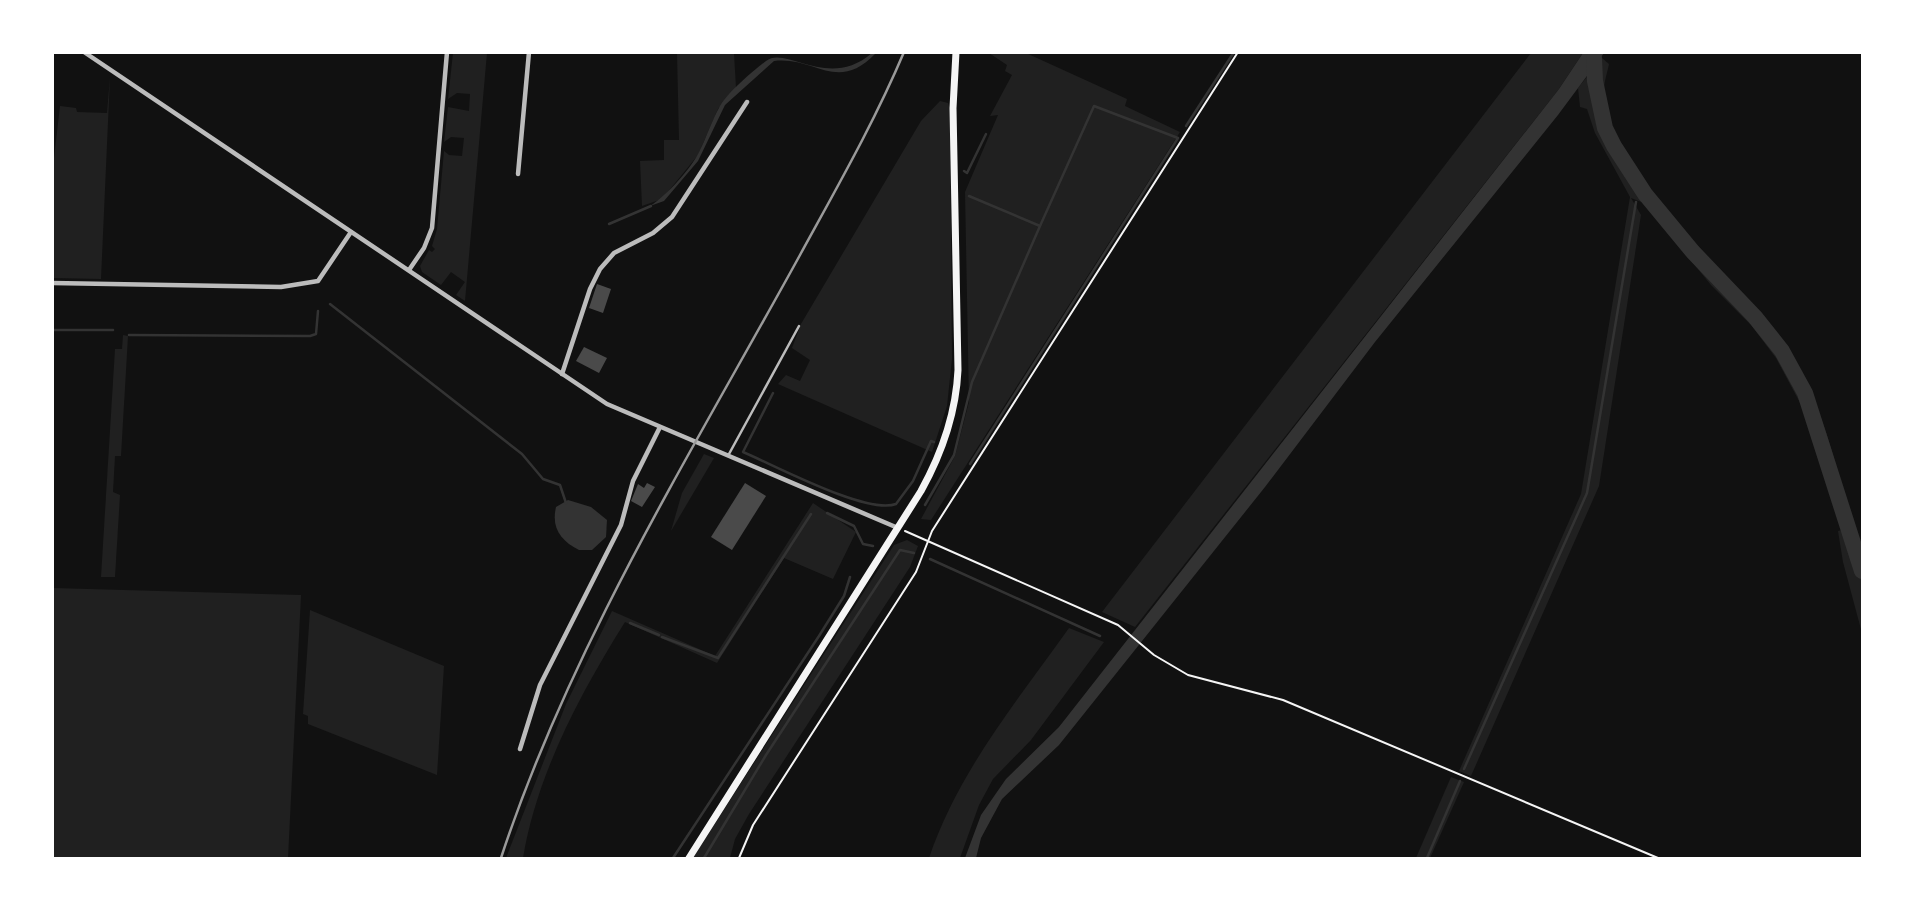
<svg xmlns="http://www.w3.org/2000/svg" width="1915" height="911" font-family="'Golos Text',sans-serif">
  <rect width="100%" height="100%" fill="#111"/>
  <!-- green -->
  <g fill="#202020">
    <path d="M453 53H487L465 301 456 295 465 282 451 272 441 285 422 272 420 266 429 250 432 252 435 249 432 246 437 229 444 151 449 155 462 156 464 138 451 137 444 142 448 107 469 111 470 94 457 93 448 99Z"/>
    <path d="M677 53H734L736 88 718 109 698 155 662 199 642 206 640 161 664 160V140H679Z"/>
    <path d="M989 53H1026L1127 99 1125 106 1180 132 931 520 921 519 955 456 969 402 965 192 998 115 990 116 1012 75 1005 71 1007 65Z"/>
    <path d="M1531 53H1583L1559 89 1135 627 1102 612Z"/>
    <path d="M1602 58 1609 64C1607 74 1603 85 1604 95 1614 183 1746 285 1794 361 1817 398 1829 439 1840 480L1827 483 1805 412 1776 358 1751 325 1711 285 1644 203 1631 198 1641 215 1599 486 1471 776 1459 771 1581 494 1630 197 1595 133 1587 109 1580 107 1578 88Z"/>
    <path d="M110 77 101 279 53 278 52 175 60 106 76 108 77 112 107 113Z"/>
    <path d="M940 101 948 103 950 109 952 359 947 406 932 452 778 384 786 375 800 381 810 360 792 348 801 324 921 121Z"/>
    <path d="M123 335 128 336 121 456H115L113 492 120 495 115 577H101L115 349H122Z"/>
    <path d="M704 454 714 458 671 531 682 493Z"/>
    <path d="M813 503 856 532 833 579 784 558 717 663 625 622C580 694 537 774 523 858H506L566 704 612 611 715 656Z"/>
    <path d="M1855 527 1862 553V633L1843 562 1838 531Z"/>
    <path d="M907 540 918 546 910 567 749 814 735 839 730 858H693L894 545Z"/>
    <path d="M53 588 301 595 288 858H53Z"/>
    <path d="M310 610 444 666 437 775 308 724V716L303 714Z"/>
    <path d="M1069 628 1104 642 1031 740 993 779 979 805 960 858H929C958 772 1017 701 1069 628Z"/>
    <path d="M1451 777 1464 782 1430 858H1416Z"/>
  </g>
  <!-- water -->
  <g fill="#333">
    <path d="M872 53H876C837 94 815 56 774 61L725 105 698 161 664 201 650 206C666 196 692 168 700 150 707 136 712 120 720 106 728 92 753 71 766 61 786 45 828 91 872 53Z"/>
    <path d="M1583 53H1604L1558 115 1375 342 1265 487 1059 745 1002 799 981 838 976 858H965L981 815 1006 779 1059 727 1559 89Z"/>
    <path d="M568 500 591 507 607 520 606 537 592 550H579C561 541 551 528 556 507Z"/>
  </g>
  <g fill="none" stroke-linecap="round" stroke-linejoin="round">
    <!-- stream -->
    <g stroke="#333" stroke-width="2.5">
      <path d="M1186 126 1234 52"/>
      <path d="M964 171 967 173 986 134"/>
      <path d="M969 196 1040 226 1094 106 1178 138 970 464"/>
      <path d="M609 224 651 206"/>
      <path d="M330 304 522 454 543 479 560 485 566 503"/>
      <path d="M52 330H113"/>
      <path d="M129 335 310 336 316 334 318 311"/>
      <path d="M773 393 743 452C774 465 867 515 896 504L913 481 931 441 934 442"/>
      <path d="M925 505 954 455 972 382 1040 226"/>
      <path d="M827 513 854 526 863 544 873 546"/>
      <path d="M930 559 1100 636"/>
      <path d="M630 623 659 635"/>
      <path d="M662 637 718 658 811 514"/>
      <path d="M1464 769 1587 493 1636 202"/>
      <path d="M673 858 819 636 844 596 850 577"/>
      <path d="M704 858 766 755 900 550 914 553"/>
      <path d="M1427 858 1460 781"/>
    </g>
    <!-- river -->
    <path stroke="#333" stroke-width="16" d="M1594 58 1595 81 1605 128 1614 146 1645 194 1693 252 1755 317 1782 351 1805 393 1862 571"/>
  </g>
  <!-- building -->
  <g fill="#4a4a4a">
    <path d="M597 284 611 289 603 313 589 308Z"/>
    <path d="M584 347 607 358 599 373 576 361Z"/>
    <path d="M647 483 655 487 642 507 631 501 638 484 644 488Z"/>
    <path d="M745 483 766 496 732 550 711 537Z"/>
  </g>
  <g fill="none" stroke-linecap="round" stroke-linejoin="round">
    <!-- path -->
    <g stroke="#f5f5f5" stroke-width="2">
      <path d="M905 531 1118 625 1154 655 1188 675 1283 700 1658 858"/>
      <path d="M739 858 753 825 916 572 932 531 1238 52"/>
    </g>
    <!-- service -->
    <path stroke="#bcbcbc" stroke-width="2.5" d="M729 454 799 326"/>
    <!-- minor -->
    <g stroke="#bcbcbc" stroke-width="4.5">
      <path d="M84 52 607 404 898 528"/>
      <path d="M518 174 529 52"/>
      <path d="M409 270 424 248 432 228 447 52"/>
      <path d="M52 283 281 287 318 281 351 232"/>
      <path d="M562 374 590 289 600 269 614 253 653 233 672 217 747 102"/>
      <path d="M520 749 540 685 621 525 633 481 659 429"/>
    </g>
    <!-- secondary -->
    <path stroke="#f5f5f5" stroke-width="7" d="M689 858 921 491C942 453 956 414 958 370L953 108 956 52"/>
    <!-- rail -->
    <path stroke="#9a9a9a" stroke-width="2.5" d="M501 858C571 645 692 452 800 255 836 189 874 123 904 52"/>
  </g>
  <!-- border -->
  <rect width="1915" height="911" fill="none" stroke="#ffffff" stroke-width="108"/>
</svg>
